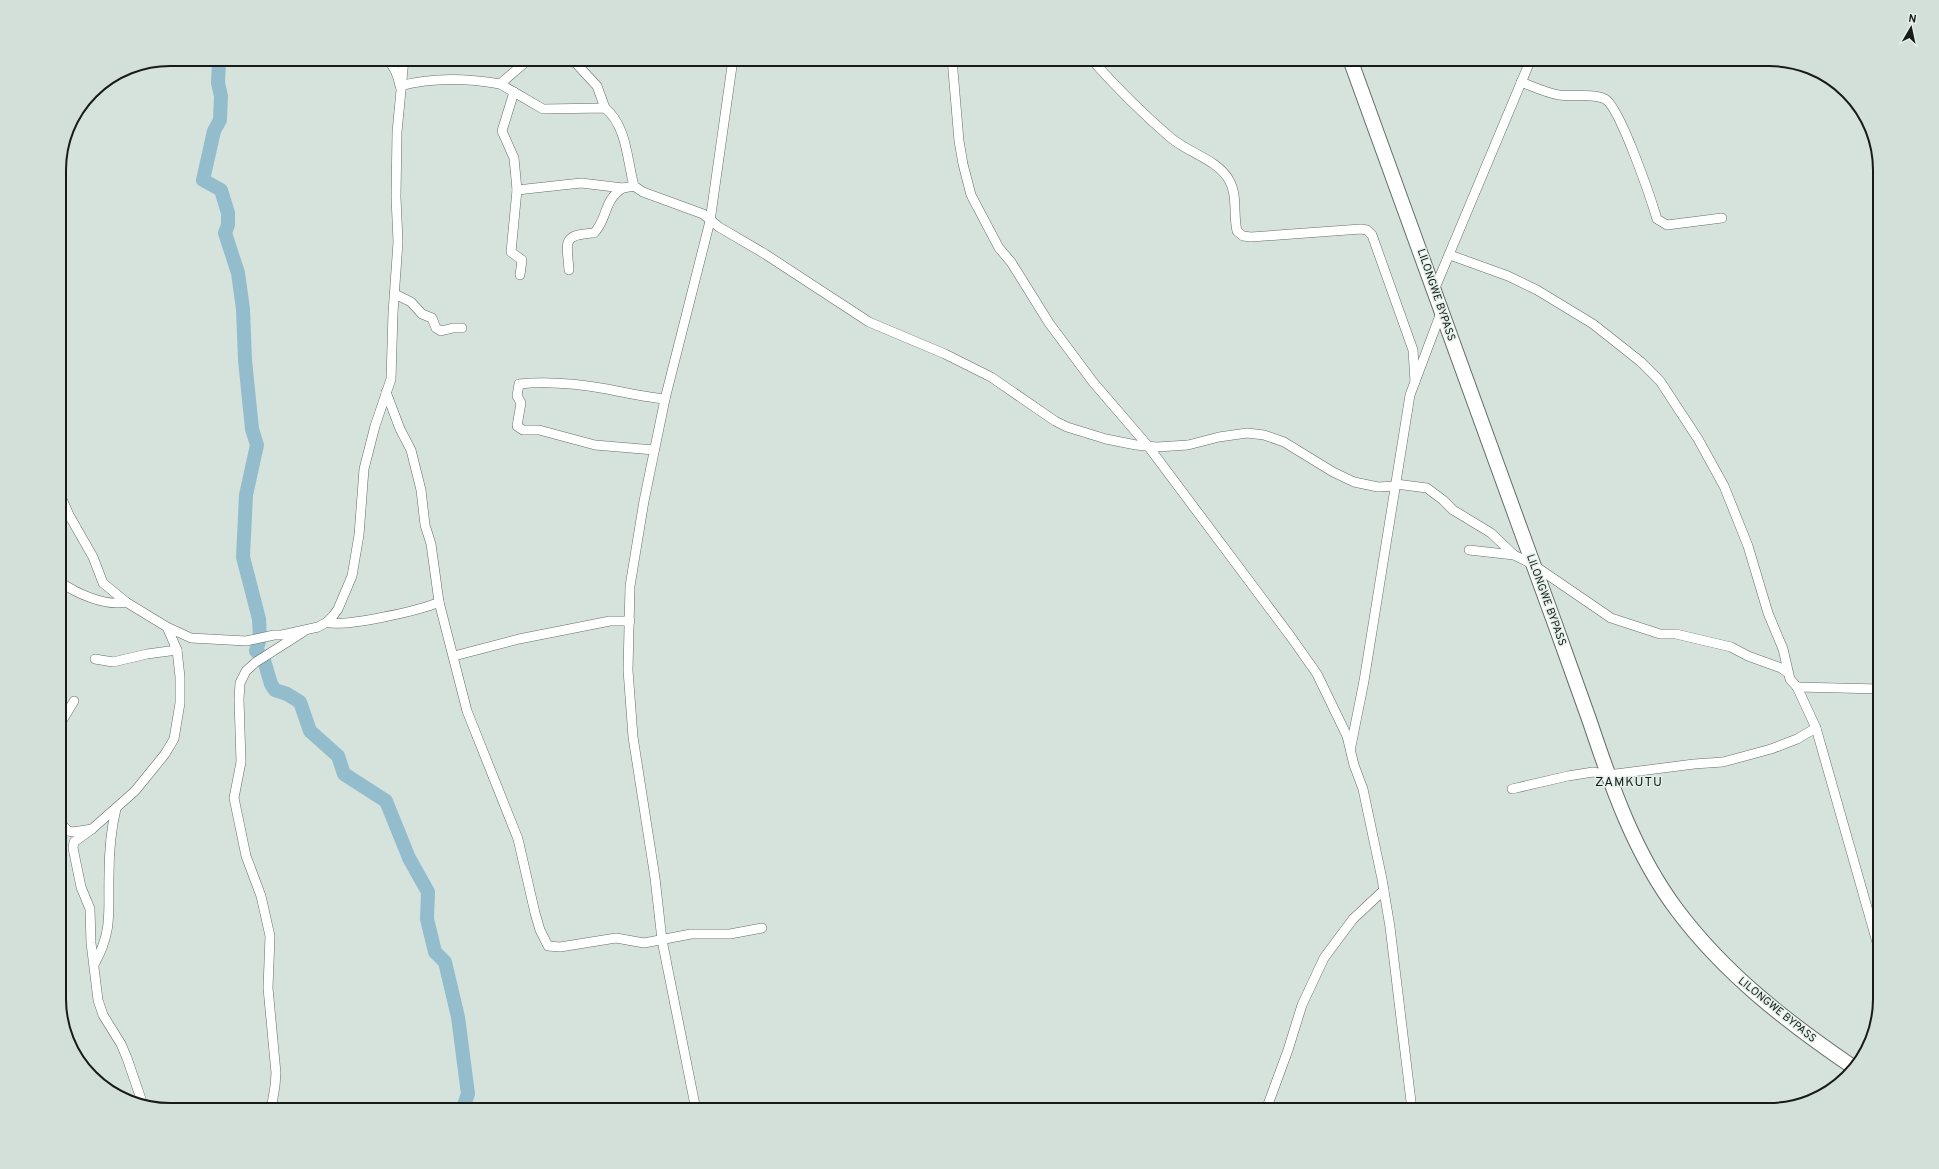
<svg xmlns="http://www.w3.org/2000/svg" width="1939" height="1169" font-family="Overpass,sans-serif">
  <rect width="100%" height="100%" fill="#d6e3dd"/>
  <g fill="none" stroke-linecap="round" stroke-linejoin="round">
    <!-- river -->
    <path stroke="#93bdcc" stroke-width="14" d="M216 59 219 62 218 83 221 96 220 120 214 131 203 180 221 190 228 213V225L225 233 238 273 243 309 245 360 252 429 257 445 246 495 243 557 259 619 260 638 256 651 263 657 271 684 275 690 287 694 300 702 310 731 338 756 344 774 386 801 409 858 428 892 427 919 435 952 445 962 458 1017 468 1094 462 1110"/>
    <!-- minor casing -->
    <g stroke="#636e69" stroke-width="10">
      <g id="minor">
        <path d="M313 59H319"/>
        <path d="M387 59C395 67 398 75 400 86 433 77 466 78 500 84L543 109 605 108C627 126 627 160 634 186L643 192 703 214 719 227 765 254 869 322 945 354 991 377 1055 421 1067 427 1106 439 1136 445 1157 447 1188 445 1219 437 1247 433 1264 435 1284 442 1333 472 1354 482 1378 487 1395 486"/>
        <path d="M572 59 597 86 605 108"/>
        <path d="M952 59 959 141 963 164 971 195 999 248 1011 262 1049 323 1093 382 1148 446 1291 637 1317 674 1347 736 1354 765 1363 789 1382 879 1390 927 1412 1110"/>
        <path d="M1091 59C1116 87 1143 114 1171 138 1189 153 1218 160 1229 180 1238 195 1233 215 1237 231L1243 236 1251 237 1361 229 1367 230 1372 235 1413 350 1415 382"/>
        <path d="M121 72 141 65"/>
        <path d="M1521 82C1534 87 1547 93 1559 95 1573 97 1592 93 1605 99 1620 107 1651 199 1657 219L1667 225 1722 218"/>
        <path d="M500 84 529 59"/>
        <path d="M514 92 502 131 514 158 517 190 581 183 623 188 634 186"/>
        <path d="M517 190 511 252 522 260 520 275"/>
        <path d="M1450 255 1508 276 1537 290 1593 324 1641 362 1660 381 1698 439 1724 486 1748 546 1768 613 1783 649 1790 679 1797 687 1816 728 1880 953"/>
        <path d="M569 270C567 242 561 235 594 233 608 219 603 200 623 188"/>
        <path d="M1435 288 1531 59"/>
        <path d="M395 294 411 302 422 314 432 318 436 328 441 331 453 328H462"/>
        <path d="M386 392 400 429 411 450 421 490 425 525 431 544 439 602 467 711 518 839 535 913 540 930 548 946 560 947 616 938 644 943 691 934H730L762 928"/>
        <path d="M654 450 595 445 539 430H523L517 426 521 403 517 396 519 384C547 381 579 384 607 389 627 393 645 397 665 399"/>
        <path d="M1396 484 1427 488 1443 500 1453 510 1491 533 1514 555 1532 564 1611 618 1660 634H1676L1731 647 1748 656 1781 668 1788 673"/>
        <path d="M59 492 69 515 93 557 103 583 126 602 167 627 191 638 246 641 274 635H282L318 627 327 622 333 616 338 609 352 576 359 535 364 469 375 426 391 379 393 313 398 242 396 197 397 132 404 59"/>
        <path d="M1469 550 1514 555"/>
        <path d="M59 581C75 593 106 607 126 602"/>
        <path d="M327 622C343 628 422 610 439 602"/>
        <path d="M454 656 519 639 610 621H630"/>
        <path d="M95 659 113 662 147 654 177 650"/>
        <path d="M1797 687 1880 689"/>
        <path d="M59 726 74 701"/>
        <path d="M1351 746 1364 681 1410 395 1442 310"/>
        <path d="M1512 789 1568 776 1593 772 1608 775 1694 764 1723 762 1771 749 1797 739 1816 728"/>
        <path d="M59 821 68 831 73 832 92 829 135 791 165 754 174 739 180 703V677L177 650 167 627"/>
        <path d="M92 829 74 842 73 848 81 887 90 909 91 943 98 1000 103 1015 121 1044 127 1058 142 1102"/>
        <path d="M95 963C113 929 108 912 109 876 109 855 111 829 116 809"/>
        <path d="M271 1110 275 1086 276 1073 268 988 270 936 261 896 246 856 234 798 241 762 239 699 240 683 246 671 256 662 303 632"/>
        <path d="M696 1110 662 940 655 878 633 737 628 670 630 586 644 501 665 399 710 221 733 59"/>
        <path d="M1266 1110 1288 1050 1302 1005 1324 958 1353 919 1384 890"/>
      </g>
    </g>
    <!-- primary casing -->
    <g stroke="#636e69" stroke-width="16">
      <path id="primary" d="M1350 59C1420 247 1486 436 1555 624 1567 657 1578 689 1590 722 1612 788 1635 854 1677 910 1725 974 1787 1022 1853 1067"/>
    </g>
    <!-- minor -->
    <use href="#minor" stroke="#fff" stroke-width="9"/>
    <!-- primary -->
    <use href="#primary" stroke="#fff" stroke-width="14"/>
  </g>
  <g text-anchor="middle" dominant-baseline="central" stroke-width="3" stroke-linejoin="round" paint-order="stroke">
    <!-- street labels -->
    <g font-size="11" fill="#171b19" stroke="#e3f0ea">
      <text transform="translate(1436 295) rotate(71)">LILONGWE BYPASS</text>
      <text transform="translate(1546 600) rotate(70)">LILONGWE BYPASS</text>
      <text transform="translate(1777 1010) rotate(39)">LILONGWE BYPASS</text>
    </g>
    <!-- quarter labels -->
    <g font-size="13" letter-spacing="1" fill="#171b19" stroke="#e3f0ea">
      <text x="1629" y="783">ZAMKUTU</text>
    </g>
  </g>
  <!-- crop -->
  <path d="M0 0H1939V1169H0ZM170 66H1769A104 104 0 0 1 1873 170V999A104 104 0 0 1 1769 1103H170A104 104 0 0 1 66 999V170A104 104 0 0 1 170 66Z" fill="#d3dfd9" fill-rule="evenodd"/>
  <path fill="none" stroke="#171b19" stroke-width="2" d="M170 66H1769A104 104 0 0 1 1873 170V999A104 104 0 0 1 1769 1103H170A104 104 0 0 1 66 999V170A104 104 0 0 1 170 66Z"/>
  <!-- north arrow -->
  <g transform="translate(1911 28) rotate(9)" stroke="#e3f0ea" stroke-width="3" paint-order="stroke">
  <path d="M0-3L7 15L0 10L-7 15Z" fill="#171b19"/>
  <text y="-6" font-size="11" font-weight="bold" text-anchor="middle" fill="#171b19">N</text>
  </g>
</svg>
